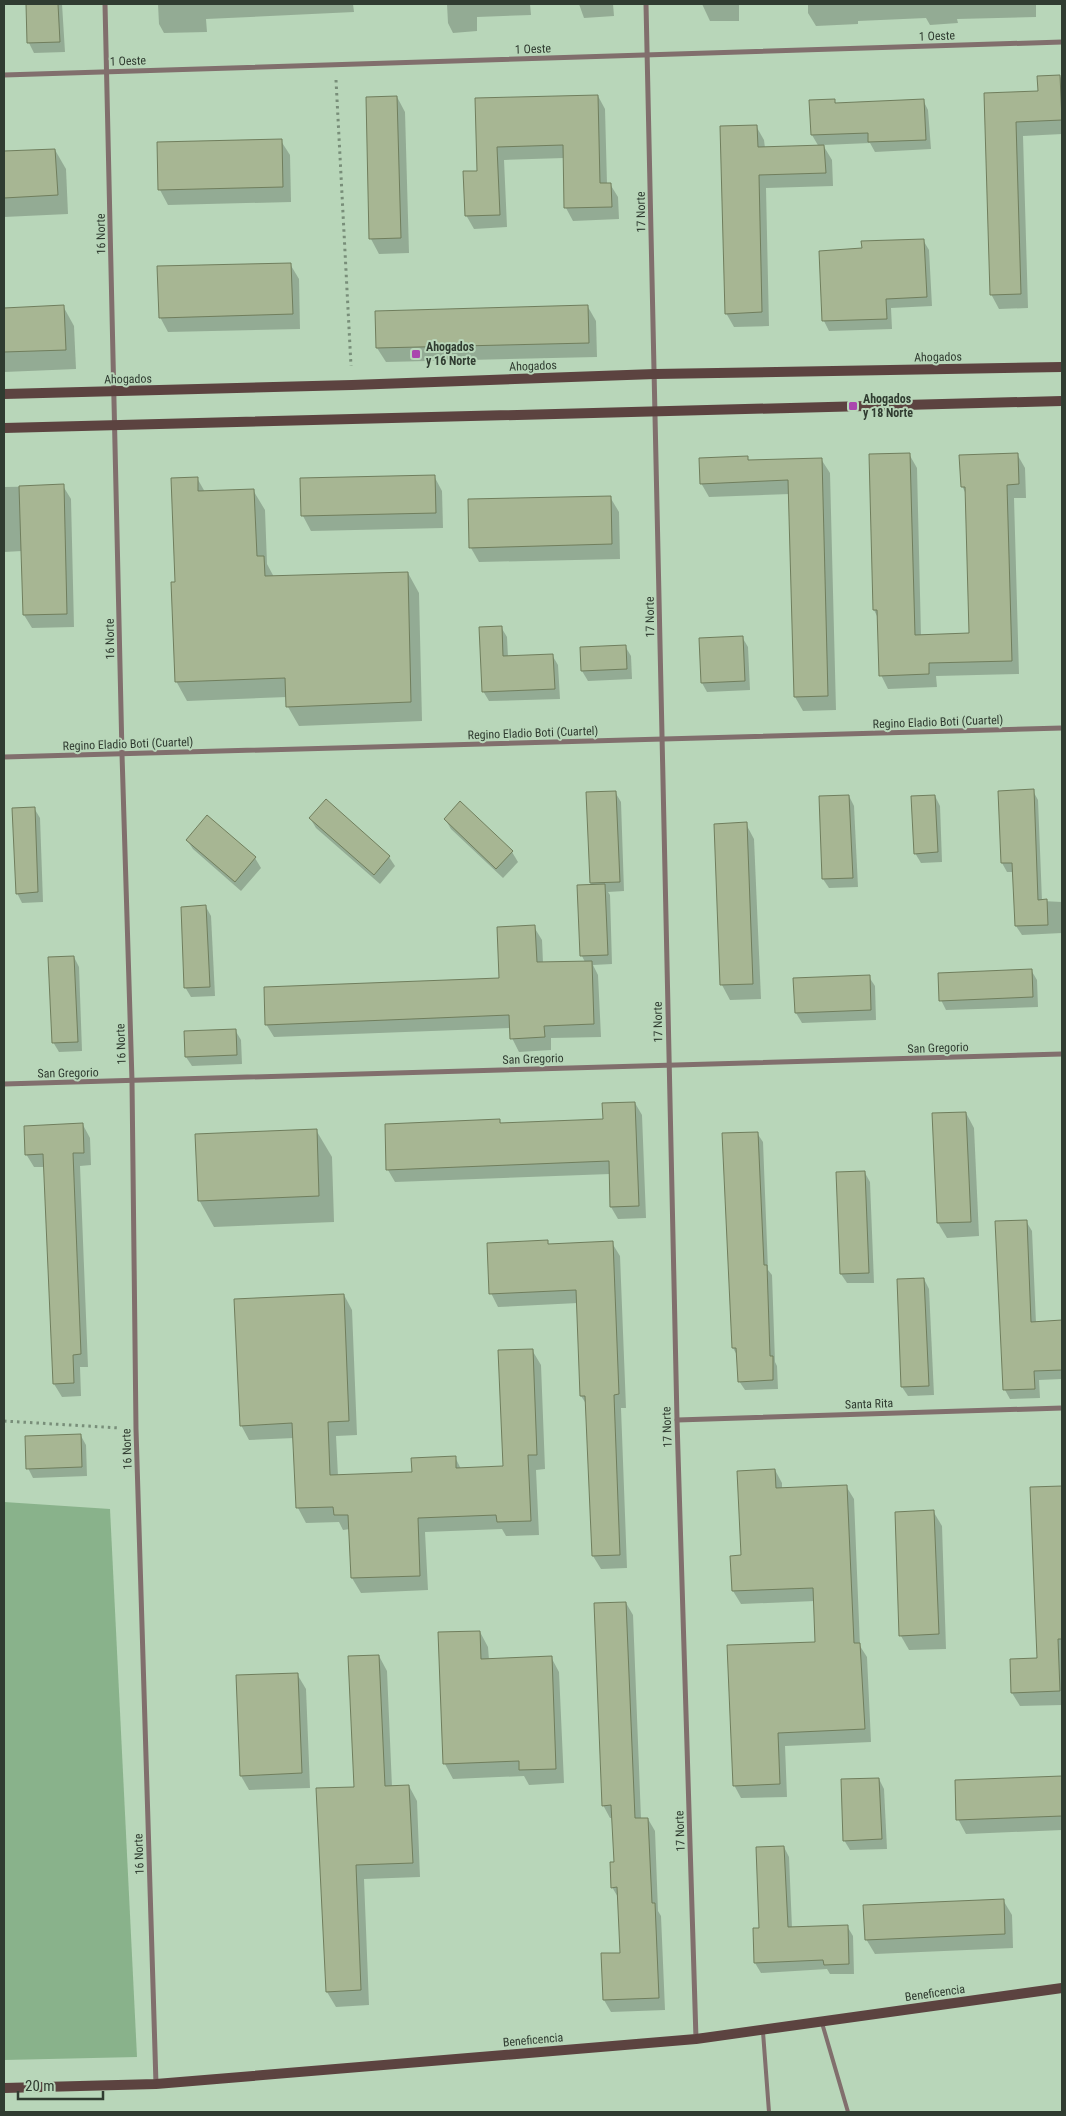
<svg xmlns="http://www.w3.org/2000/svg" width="1066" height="2116" font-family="'Roboto Condensed',sans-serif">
  <rect width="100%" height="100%" fill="#b8d6b9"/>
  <!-- green -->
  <path fill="#89b28b" d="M4 1502 110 1509 137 2057 4 2060Z"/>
  <!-- shadow -->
  <g fill="#0003">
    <path d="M27 4H62L65 52 34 53 29 43Z"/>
    <path d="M158 4H353L354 12 206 19 207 32 164 33 159 24Z"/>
    <path d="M447 4H530L531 15 477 17V31L453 33 448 23Z"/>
    <path d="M579 4H613L614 16 584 18Z"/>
    <path d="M702 4H739V21H710Z"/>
    <path d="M808 4H1036V17L957 19 958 23 930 25 926 18 858 21V24L816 26 808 13Z"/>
    <path d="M1060 76 1062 81V134L1023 136 1028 308 999 309 991 294 985 94 1039 92Z"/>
    <path d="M598 96 605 109 607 184H610L618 197 619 219 573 221 566 208 564 158 504 160 507 227 474 229 466 215 478 172 476 99Z"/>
    <path d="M397 97 405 112 409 253 379 254 371 239Z"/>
    <path d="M834 100 836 104 923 100 928 110 931 149 875 152 870 143 823 145 832 160 833 186 766 188 769 326 734 327 726 313 756 126 764 140 765 148 819 147 812 135Z"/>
    <path d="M281 141 290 155 291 202 168 205 160 190Z"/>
    <path d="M55 150 66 169 68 214 4 217V152Z"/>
    <path d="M923 240 929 250 932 306 891 308 892 329 829 331 824 321 820 252 863 250Z"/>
    <path d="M290 264 299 279 300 329 168 332 160 317Z"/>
    <path d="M63 306 74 326 76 369 4 372V309Z"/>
    <path d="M588 307 596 321 597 357 386 362 377 348Z"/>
    <path d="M909 454 917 468 921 636 970 634 966 494 962 486 1017 454 1025 468 1026 498H1014L1019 674 936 676 937 687 888 689 881 675 878 618 874 610 870 455Z"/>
    <path d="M747 457 749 461 821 459 830 473 836 710 803 711 795 697 790 494 709 497 701 483Z"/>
    <path d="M434 476 442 491 443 528 311 531 303 516 302 480Z"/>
    <path d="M197 478 205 492 253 490 265 510 267 564 274 577 408 573 419 593 422 721 299 726 288 707 287 697 187 701 176 681V583Z"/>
    <path d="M63 486 71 499 74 627 32 628 24 615 22 551 4 552V487Z"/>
    <path d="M610 497 619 512 620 559 479 562 471 548Z"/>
    <path d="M501 627 507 637 508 657 552 655 558 665 560 699 489 701 483 691Z"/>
    <path d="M742 637 748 647 750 690 707 692 702 683Z"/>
    <path d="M625 646 631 656 632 679 588 681 582 671Z"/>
    <path d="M1033 791 1038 800 1042 901 1062 902V933L1022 935 1016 926 1014 872H1007L1002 863 999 792Z"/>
    <path d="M615 792 621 802 624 891 608 892 610 895 612 964 593 965 598 975 601 1037 551 1038V1050L519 1052 512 1038 511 1028 274 1037 266 1024 500 979 534 927 542 940 543 963 585 962 582 956 592 886 591 883Z"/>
    <path d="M849 796 854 806 858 887 829 888 823 879Z"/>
    <path d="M935 796 940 806 942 862 921 863 915 853Z"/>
    <path d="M460 803 512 852 518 862 503 878 451 829 445 819Z"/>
    <path d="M34 808 40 818 43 902 22 903 17 893Z"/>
    <path d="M207 816 255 858 261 868 241 891 193 849 187 840Z"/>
    <path d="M310 818 389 857 395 866 380 884 316 828Z"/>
    <path d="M746 824 754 839 761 999 730 1000 722 985Z"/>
    <path d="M206 907 211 916 215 996 191 997 185 987Z"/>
    <path d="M74 957 79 967 82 1051 59 1052 53 1042Z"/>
    <path d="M1031 970 1037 980 1038 1007 946 1010 941 1000Z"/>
    <path d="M869 977 875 986 876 1020 802 1023 796 1013 795 980Z"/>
    <path d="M235 1030 241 1040 242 1064 192 1066 186 1057Z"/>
    <path d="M635 1103 642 1115 646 1218 618 1219 611 1207 610 1174 395 1182 388 1170 499 1120 501 1124 604 1120Z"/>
    <path d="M966 1113 974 1128 979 1236 947 1238 938 1223Z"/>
    <path d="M83 1125 90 1138 91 1165 80 1166 88 1367H80L81 1396 62 1397 54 1384 45 1167H34L26 1154Z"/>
    <path d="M316 1130 332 1157 334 1222 214 1227 199 1200Z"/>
    <path d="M757 1133 763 1142 768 1270 772 1275 775 1362 777 1366 778 1389 745 1390 739 1381 738 1357 733 1348 723 1134Z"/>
    <path d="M865 1173 870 1182 874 1283H847L841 1274Z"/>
    <path d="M1026 1221 1032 1231 1036 1323 1062 1321V1379L1039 1380 1040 1398 1010 1399 1005 1390Z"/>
    <path d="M547 1242 549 1245 612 1243 620 1256 626 1408H621L627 1568 601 1569 593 1556 587 1405 581 1396 578 1303 498 1307 491 1293Z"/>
    <path d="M924 1279 929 1289 934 1395 908 1396 902 1387Z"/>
    <path d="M344 1295 352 1310 357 1435 336 1436 338 1476 413 1473 455 1457 461 1469 504 1467 532 1350 541 1365 545 1469 536 1470 539 1535 506 1536 502 1529 425 1532 428 1590 361 1593 352 1578 350 1529 343 1530 339 1522 306 1523 298 1508 294 1438 249 1440 241 1425Z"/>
    <path d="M81 1436 86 1445 87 1476 33 1478 28 1468Z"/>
    <path d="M775 1470 782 1483V1489L846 1486 854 1499 860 1646 867 1657 871 1742 785 1746 787 1797 741 1798 734 1785 816 1643 815 1601 741 1604 733 1591 742 1557Z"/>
    <path d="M1062 1487V1705L1020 1706 1012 1693 1038 1659 1031 1488Z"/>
    <path d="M933 1511 942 1526 946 1649 909 1650 901 1636Z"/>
    <path d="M626 1603 633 1615 641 1819H648L655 1831 658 1911 661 1916 665 2010 611 2012 604 2000 621 1954 619 1899 612 1887 615 1863 613 1818H610L603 1805Z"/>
    <path d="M480 1632 488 1647 489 1660 551 1657 559 1672 564 1783 529 1785 524 1776 453 1779 445 1764 439 1633Z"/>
    <path d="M379 1656 387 1671 392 1787 409 1786 417 1801 420 1877 364 1879 369 2005 336 2007 327 1992 355 1788Z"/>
    <path d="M297 1674 306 1689 310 1788 249 1790 241 1776Z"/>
    <path d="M1062 1777V1830L966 1834 958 1819 956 1781Z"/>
    <path d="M879 1779 884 1789 887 1849 850 1850 844 1840Z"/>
    <path d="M784 1847 789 1857 792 1928 847 1926 853 1936 854 1974H830L827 1969 761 1973 755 1963Z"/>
    <path d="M1003 1900 1012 1915 1013 1948 875 1954 866 1939Z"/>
  </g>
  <!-- building -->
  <g fill="#a7b693" stroke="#707e5d">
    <path d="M26 4H58L60 42 27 43Z"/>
    <path d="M1060 75 1062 120 1016 122 1021 294 990 295 984 93 1038 91 1037 76Z"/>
    <path d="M598 95 600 183H611L612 207 564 208 563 145 497 147 500 215 465 216 463 171H477L475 98Z"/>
    <path d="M397 96 401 238 369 239 366 97Z"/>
    <path d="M835 99V103L924 99 926 140 868 142V133L811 135 809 100Z"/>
    <path d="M757 125 758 147 824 145 826 173 759 175 762 312 725 314 720 126Z"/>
    <path d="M282 139 283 187 158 190 157 142Z"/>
    <path d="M55 149 58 195 4 198V151Z"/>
    <path d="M924 239 927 297 886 299 887 319 822 321 819 251 862 248 861 241Z"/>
    <path d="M291 263 293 314 159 318 157 266Z"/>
    <path d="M64 305 66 350 4 352V308Z"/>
    <path d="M588 305 589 343 376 348 375 311Z"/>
    <path d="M910 453 915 635 969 633 965 487H961L959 455 1018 453 1019 484 1007 485 1012 661 929 663V674L879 676 877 610H873L869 454Z"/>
    <path d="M748 456V460L822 458 828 696 794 697 788 480 700 484 699 458Z"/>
    <path d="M435 475 436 513 301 516 300 478Z"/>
    <path d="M198 477V491L254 489 257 556H264L265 576 408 572 411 702 286 707 285 678 175 682 171 582H175L171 478Z"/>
    <path d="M64 484 67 614 23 615 19 486Z"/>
    <path d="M611 496 612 544 469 548 468 499Z"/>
    <path d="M502 626 503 656 553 654 555 689 482 692 479 627Z"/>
    <path d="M743 636 745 681 701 683 699 638Z"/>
    <path d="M626 645 627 669 581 671 580 647Z"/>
    <path d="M1034 789 1038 900 1047 899 1048 925 1015 926 1012 863H1001L998 791Z"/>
    <path d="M616 791 620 882 590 883 586 792Z"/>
    <path d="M849 795 853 878 822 879 819 796Z"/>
    <path d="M935 795 938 852 914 854 911 796Z"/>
    <path d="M326 799 390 856 374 875 309 818Z"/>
    <path d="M460 801 513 851 496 869 444 819Z"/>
    <path d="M35 807 38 892 16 894 12 808Z"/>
    <path d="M207 815 256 857 235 882 186 840Z"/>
    <path d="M747 822 753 984 720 985 714 824Z"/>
    <path d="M605 884 608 955 580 956 577 885Z"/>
    <path d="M206 905 210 987 184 988 181 907Z"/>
    <path d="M535 925 537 962 592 961 594 1024 544 1026 545 1037 510 1039 509 1015 265 1025 264 987 499 978 497 927Z"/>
    <path d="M74 956 78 1042 52 1043 48 957Z"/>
    <path d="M1032 969 1033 997 939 1001 938 973Z"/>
    <path d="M870 975 871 1010 795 1013 793 978Z"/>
    <path d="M236 1029 237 1055 185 1057 184 1031Z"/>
    <path d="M635 1102 639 1206 610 1207 609 1161 386 1170 385 1124 500 1119V1123L603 1119 602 1103Z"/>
    <path d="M966 1112 971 1222 937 1223 932 1113Z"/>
    <path d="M83 1123 84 1153H73L81 1354 73 1355 74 1383 53 1384 43 1154 25 1155 24 1126Z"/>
    <path d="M317 1129 319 1196 198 1201 195 1134Z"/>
    <path d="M758 1132 764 1265H767L770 1356H773V1380L738 1382 736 1348H732L722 1133Z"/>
    <path d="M865 1171 869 1273 840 1274 836 1172Z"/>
    <path d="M1027 1220 1031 1322 1062 1320V1370L1034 1371 1035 1389 1003 1390 995 1221Z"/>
    <path d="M548 1240V1244L613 1241 619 1394 614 1395 620 1555 592 1556 585 1396H580L576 1290 489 1294 487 1243Z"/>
    <path d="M924 1278 929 1386 901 1387 897 1279Z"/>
    <path d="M344 1294 349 1421 328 1422 330 1475 412 1472 411 1458 456 1456V1468L503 1466 498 1350 533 1349 537 1455H528L531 1521 497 1522 496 1515 418 1518 420 1576 351 1578 348 1515H334L333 1507 296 1508 292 1423 240 1426 234 1299Z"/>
    <path d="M81 1434 82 1467 26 1469 25 1436Z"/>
    <path d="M775 1469 776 1488 847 1485 854 1643H860L865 1729 778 1733 780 1784 733 1786 727 1645 815 1642 813 1588 732 1591 730 1556 741 1555 737 1471Z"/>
    <path d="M1062 1486V1639H1058L1060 1691 1011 1693 1010 1659 1037 1658 1030 1487Z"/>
    <path d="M934 1510 939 1634 899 1636 895 1512Z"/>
    <path d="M626 1602 635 1818H648L652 1903H655L659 1998 603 2000 601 1953H620L617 1887 611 1888 610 1862H614L611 1805 602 1806 594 1603Z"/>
    <path d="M480 1631 481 1659 552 1656 556 1769 519 1770V1761L443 1764 438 1632Z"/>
    <path d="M379 1655 385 1786 409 1785 413 1863 356 1865 361 1990 326 1992 316 1788 354 1787 348 1656Z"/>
    <path d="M298 1673 302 1773 240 1776 236 1675Z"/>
    <path d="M1062 1776V1816L956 1820 955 1780Z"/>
    <path d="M879 1778 882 1839 843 1841 841 1779Z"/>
    <path d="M784 1846 788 1927 848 1925 849 1964 824 1965 823 1960 754 1963 753 1928H759L756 1847Z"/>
    <path d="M1004 1899 1005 1934 865 1940 863 1905Z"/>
  </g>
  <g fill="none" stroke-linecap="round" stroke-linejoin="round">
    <!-- path -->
    <g stroke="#788e79" stroke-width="3" stroke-dasharray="2.5 4" stroke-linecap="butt">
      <path d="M336 80 351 366"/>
      <path d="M4 1421 120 1428"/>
    </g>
    <!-- lane -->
    <g stroke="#816f6d" stroke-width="4">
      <path d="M822 2023 848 2112"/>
      <path d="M763 2032 769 2112"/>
    </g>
    <!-- street -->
    <g stroke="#816f6d" stroke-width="5">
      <path d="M105 4 122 754 132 1081 136 1429 156 2084"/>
      <path d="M646 4 677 1420 696 2039"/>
      <path d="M4 75 1062 42"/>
      <path d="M4 757 1062 728"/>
      <path d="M4 1084 1062 1054"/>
      <path d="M677 1420 1062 1408"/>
    </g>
    <!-- secondary -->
    <g stroke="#5c4340" stroke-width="10">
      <path d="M4 394 352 385 655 374 1062 367"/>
      <path d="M4 428 1062 401"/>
      <path d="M4 2088 156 2084 696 2039 1062 1988"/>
    </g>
  </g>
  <!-- markers -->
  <g fill="#aa47ae" stroke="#b8d6b9" stroke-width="2">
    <rect x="411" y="349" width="10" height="10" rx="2.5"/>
    <rect x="848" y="401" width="10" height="10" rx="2.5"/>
  </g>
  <g text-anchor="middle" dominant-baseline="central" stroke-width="4" stroke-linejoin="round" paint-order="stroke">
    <!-- street labels -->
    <g font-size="12" fill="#303c31" stroke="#b8d6b9">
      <text transform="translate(937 36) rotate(-2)">1 Oeste</text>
      <text transform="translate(533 49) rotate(-2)">1 Oeste</text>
      <text transform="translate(128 61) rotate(-2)">1 Oeste</text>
      <text transform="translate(641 212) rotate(-91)">17 Norte</text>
      <text transform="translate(101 234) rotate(-91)">16 Norte</text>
      <text transform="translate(938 357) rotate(-1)">Ahogados</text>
      <text transform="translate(533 366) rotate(-2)">Ahogados</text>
      <text transform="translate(128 379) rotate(-1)">Ahogados</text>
      <text transform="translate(650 617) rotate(-91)">17 Norte</text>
      <text transform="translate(110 639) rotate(-91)">16 Norte</text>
      <text transform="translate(938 722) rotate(-2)">Regino Eladio Boti (Cuartel)</text>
      <text transform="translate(533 733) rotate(-2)">Regino Eladio Boti (Cuartel)</text>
      <text transform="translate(128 744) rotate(-2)">Regino Eladio Boti (Cuartel)</text>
      <text transform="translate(658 1022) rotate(-91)">17 Norte</text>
      <text transform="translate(121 1044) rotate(-92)">16 Norte</text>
      <text transform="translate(938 1048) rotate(-2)">San Gregorio</text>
      <text transform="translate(533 1059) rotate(-2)">San Gregorio</text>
      <text transform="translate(68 1073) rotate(-1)">San Gregorio</text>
      <text transform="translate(869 1404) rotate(-2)">Santa Rita</text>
      <text transform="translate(667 1427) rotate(-92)">17 Norte</text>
      <text transform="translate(127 1449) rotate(-92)">16 Norte</text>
      <text transform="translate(680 1831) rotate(-92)">17 Norte</text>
      <text transform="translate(139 1854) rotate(-92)">16 Norte</text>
      <text transform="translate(935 1993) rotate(-8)">Beneficencia</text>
      <text transform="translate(533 2040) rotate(-5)">Beneficencia</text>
    </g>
    <!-- poi labels -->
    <g font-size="12" font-weight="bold" fill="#303c31" stroke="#b8d6b9" text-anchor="start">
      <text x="426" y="347">Ahogados<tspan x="426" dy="14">y 16 Norte</tspan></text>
      <text x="863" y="399">Ahogados<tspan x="863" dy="14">y 18 Norte</tspan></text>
    </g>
  </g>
  <!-- border -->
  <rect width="1066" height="2116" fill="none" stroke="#303c31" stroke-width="10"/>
  <!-- scale -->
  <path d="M18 2091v8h85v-8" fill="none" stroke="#303c31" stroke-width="2.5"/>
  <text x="25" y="2091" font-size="15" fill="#303c31" stroke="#b8d6b9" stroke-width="4" paint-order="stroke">20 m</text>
</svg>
